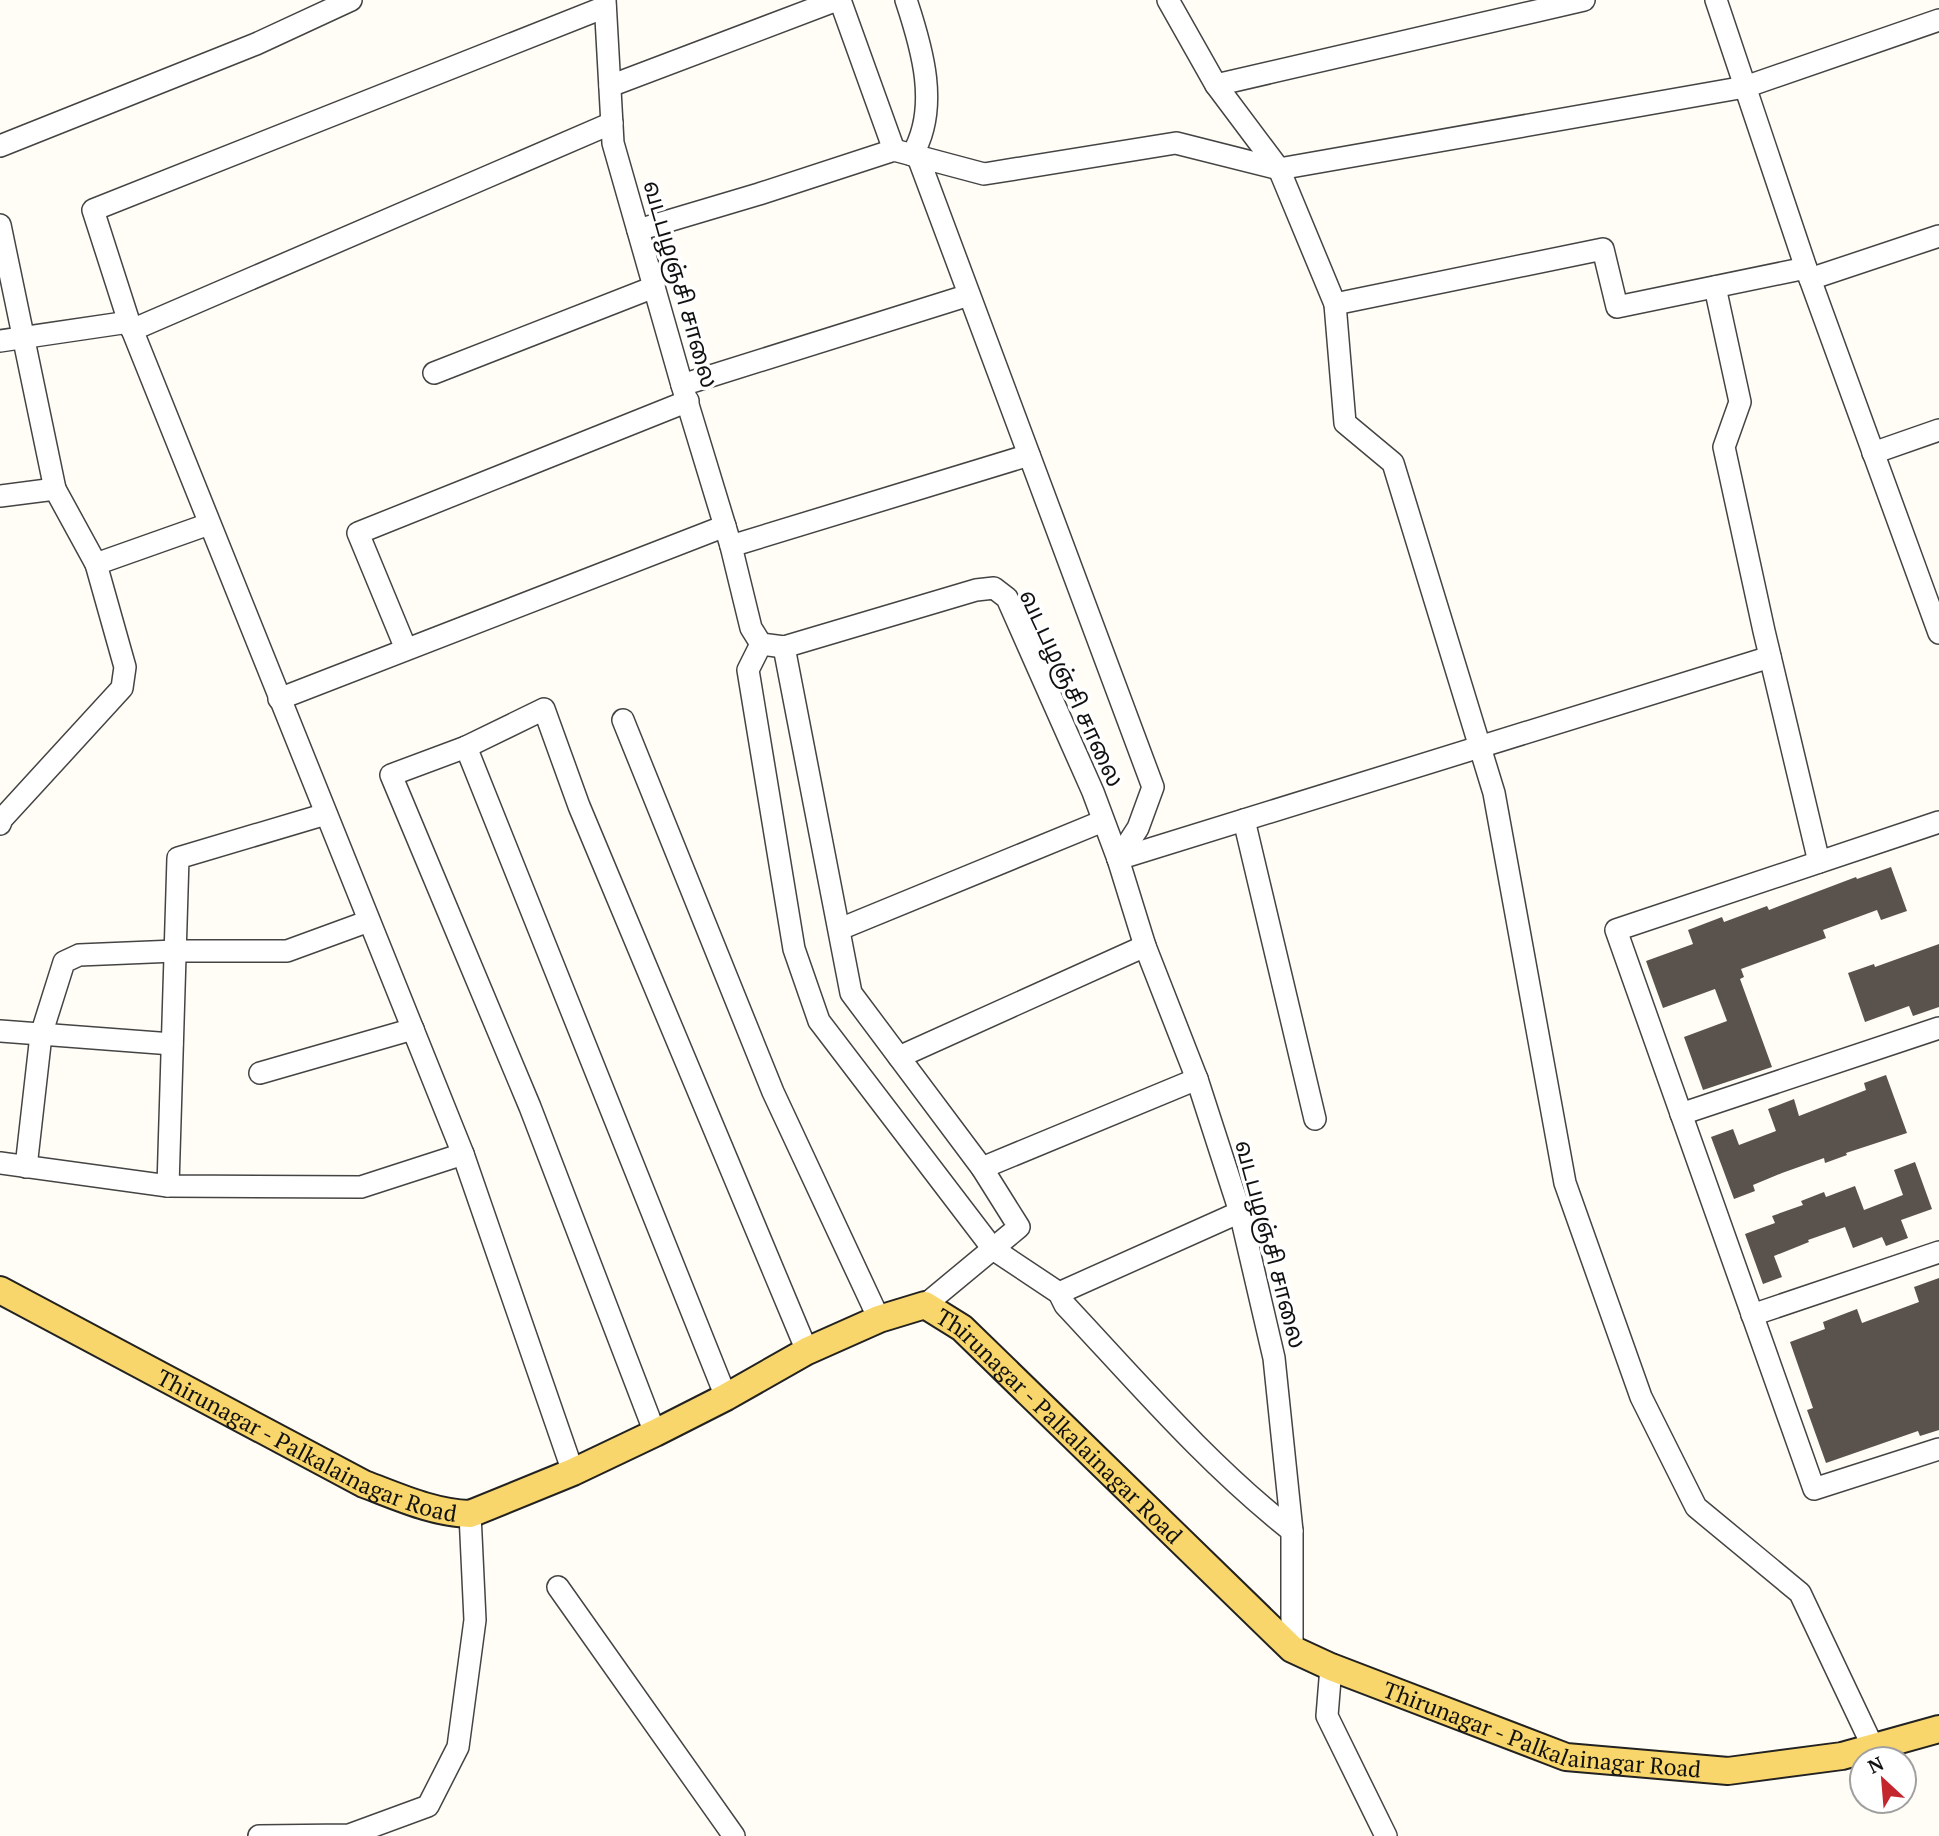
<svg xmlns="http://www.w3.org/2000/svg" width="1939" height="1836" font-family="'PT Serif','Noto Sans Tamil',serif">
  <rect width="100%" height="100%" fill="#fffdf5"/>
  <!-- building -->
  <g fill="#5a524d">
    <path d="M1891 867 1907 911 1881 920 1877 910 1823 930 1826 938 1741 969 1744 977 1740 979 1772 1067 1703 1090 1684 1037 1727 1021 1715 989 1663 1008 1646 961 1693 944 1688 930 1722 917 1724 922 1767 906 1769 910 1856 877 1857 879Z"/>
    <path d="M1939 944V1007L1913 1016 1909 1006 1865 1022 1848 973 1874 964 1875 967Z"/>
    <path d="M1886 1075 1907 1133 1846 1153 1847 1155 1825 1163 1824 1158 1782 1173 1753 1185 1755 1191 1734 1199 1711 1137 1733 1129 1739 1145 1776 1131 1768 1109 1794 1099 1799 1116 1866 1090 1864 1083Z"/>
    <path d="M1915 1162 1932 1209 1901 1220 1908 1238 1886 1246 1882 1237 1853 1248 1845 1227 1808 1240 1809 1242 1774 1256 1782 1277 1763 1284 1745 1234 1775 1223 1772 1216 1803 1205 1801 1201 1824 1192 1826 1197 1855 1186 1864 1210 1903 1195 1894 1170Z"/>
    <path d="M1939 1278V1430L1920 1436 1918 1431 1826 1463 1807 1410 1813 1408 1790 1342 1825 1329 1823 1322 1857 1309 1862 1323 1919 1302 1914 1287Z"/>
  </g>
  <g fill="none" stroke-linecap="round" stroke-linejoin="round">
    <!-- minor casing -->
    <g stroke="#444" stroke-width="24">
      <g id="minor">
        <path d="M605 0 613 143 682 385 731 546 751 628 761 644 784 647 976 590 994 588 1007 598 1093 792 1118 859 1145 946 1197 1079 1240 1212 1274 1358 1292 1531V1649"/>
        <path d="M840 0 894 150"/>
        <path d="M906 0C922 48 940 108 912 155"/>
        <path d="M1168 0 1216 85 1279 169 1335 304 1345 423 1393 463 1494 793 1565 1183 1641 1397 1696 1507 1800 1593 1873 1747"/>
        <path d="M1716 0 1806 268 1939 633"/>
        <path d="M1216 85 1584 0"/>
        <path d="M610 86 837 0"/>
        <path d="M0 146 256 44 351 0"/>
        <path d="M918 157 1153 787 1138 828 1118 859"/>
        <path d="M0 225 55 489"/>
        <path d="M638 230 759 194 894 150 984 174 1176 143 1279 169 1745 87 1939 20"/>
        <path d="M1810 279 1939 236"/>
        <path d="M1715 287 1740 402 1724 447 1764 631 1819 862"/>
        <path d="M1335 304 1603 249 1617 307 1806 268"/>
        <path d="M129 322 93 210 605 7"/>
        <path d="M132 330 612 123"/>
        <path d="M0 341 129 322 463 1154 573 1472"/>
        <path d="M434 373 654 287"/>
        <path d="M682 385 969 295"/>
        <path d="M1873 453 1939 430"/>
        <path d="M0 496 55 489 96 564"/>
        <path d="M731 546 1029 455"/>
        <path d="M761 644 748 670 794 949 819 1021 993 1249 1059 1293 1065 1305C1138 1383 1208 1465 1292 1531"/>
        <path d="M784 647 851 993 982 1168 1019 1227 925 1305"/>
        <path d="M406 649 358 533 688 401"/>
        <path d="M279 699 725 526"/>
        <path d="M623 720 773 1092 879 1319"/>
        <path d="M466 747 544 709 579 806 807 1351"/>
        <path d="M326 814 178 858 168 1186 361 1187 463 1154"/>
        <path d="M1244 820 1315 1119"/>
        <path d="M1939 822 1616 930 1814 1489 1939 1449"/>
        <path d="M0 824 2 819 122 688 125 667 96 564 209 524"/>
        <path d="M1118 859 1770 657"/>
        <path d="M840 929 1103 821"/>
        <path d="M0 1031 172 1044"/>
        <path d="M899 1057 1145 946"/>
        <path d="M260 1073 413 1029"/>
        <path d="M1681 1114 1939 1028"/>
        <path d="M0 1163 168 1186"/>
        <path d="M26 1167 41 1035 64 962 79 955 175 951H287L369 921"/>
        <path d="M982 1168 1197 1079"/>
        <path d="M1059 1293 1240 1212"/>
        <path d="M1752 1315 1939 1252"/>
        <path d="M655 1433 530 1107 391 775 466 747 726 1397"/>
        <path d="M558 1587 734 1836"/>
        <path d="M1331 1667 1327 1716 1386 1836"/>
        <path d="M259 1836 349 1835 428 1806 458 1747 475 1620 470 1514"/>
      </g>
    </g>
    <!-- major casing -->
    <g stroke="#222" stroke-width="30">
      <g id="major">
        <path id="s1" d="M0 1290 364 1484C399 1497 433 1513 470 1514L573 1472 655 1433 726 1397 807 1351 879 1319 925 1305 962 1328 1292 1649 1331 1667 1566 1757 1728 1771 1842 1756 1939 1729"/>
      </g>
    </g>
    <!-- minor -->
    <use href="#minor" stroke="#fff" stroke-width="21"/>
    <!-- major -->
    <use href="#major" stroke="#f9d66b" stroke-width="26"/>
  </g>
  <g text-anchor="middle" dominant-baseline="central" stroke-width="7" stroke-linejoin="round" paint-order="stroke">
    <!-- street labels -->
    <g font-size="23" fill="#111" stroke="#fff">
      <text transform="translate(681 284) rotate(74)">வடபழஞ்சி சாலை</text>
      <text transform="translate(1072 688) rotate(65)">வடபழஞ்சி சாலை</text>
      <text transform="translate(1271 1244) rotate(75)">வடபழஞ்சி சாலை</text>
      <text stroke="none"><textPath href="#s1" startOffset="1206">Thirunagar - Palkalainagar Road</textPath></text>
      <text stroke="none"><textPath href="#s1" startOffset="345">Thirunagar - Palkalainagar Road</textPath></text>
      <text stroke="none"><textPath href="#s1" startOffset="1794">Thirunagar - Palkalainagar Road</textPath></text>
    </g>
  </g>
  <!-- north arrow -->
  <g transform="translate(1883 1780) rotate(334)"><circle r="33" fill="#ffffff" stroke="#a0a0a0" stroke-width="2"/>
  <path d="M0-5L12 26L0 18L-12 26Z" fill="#c4262e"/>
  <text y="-10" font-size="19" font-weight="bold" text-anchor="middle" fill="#111111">N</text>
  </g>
</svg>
